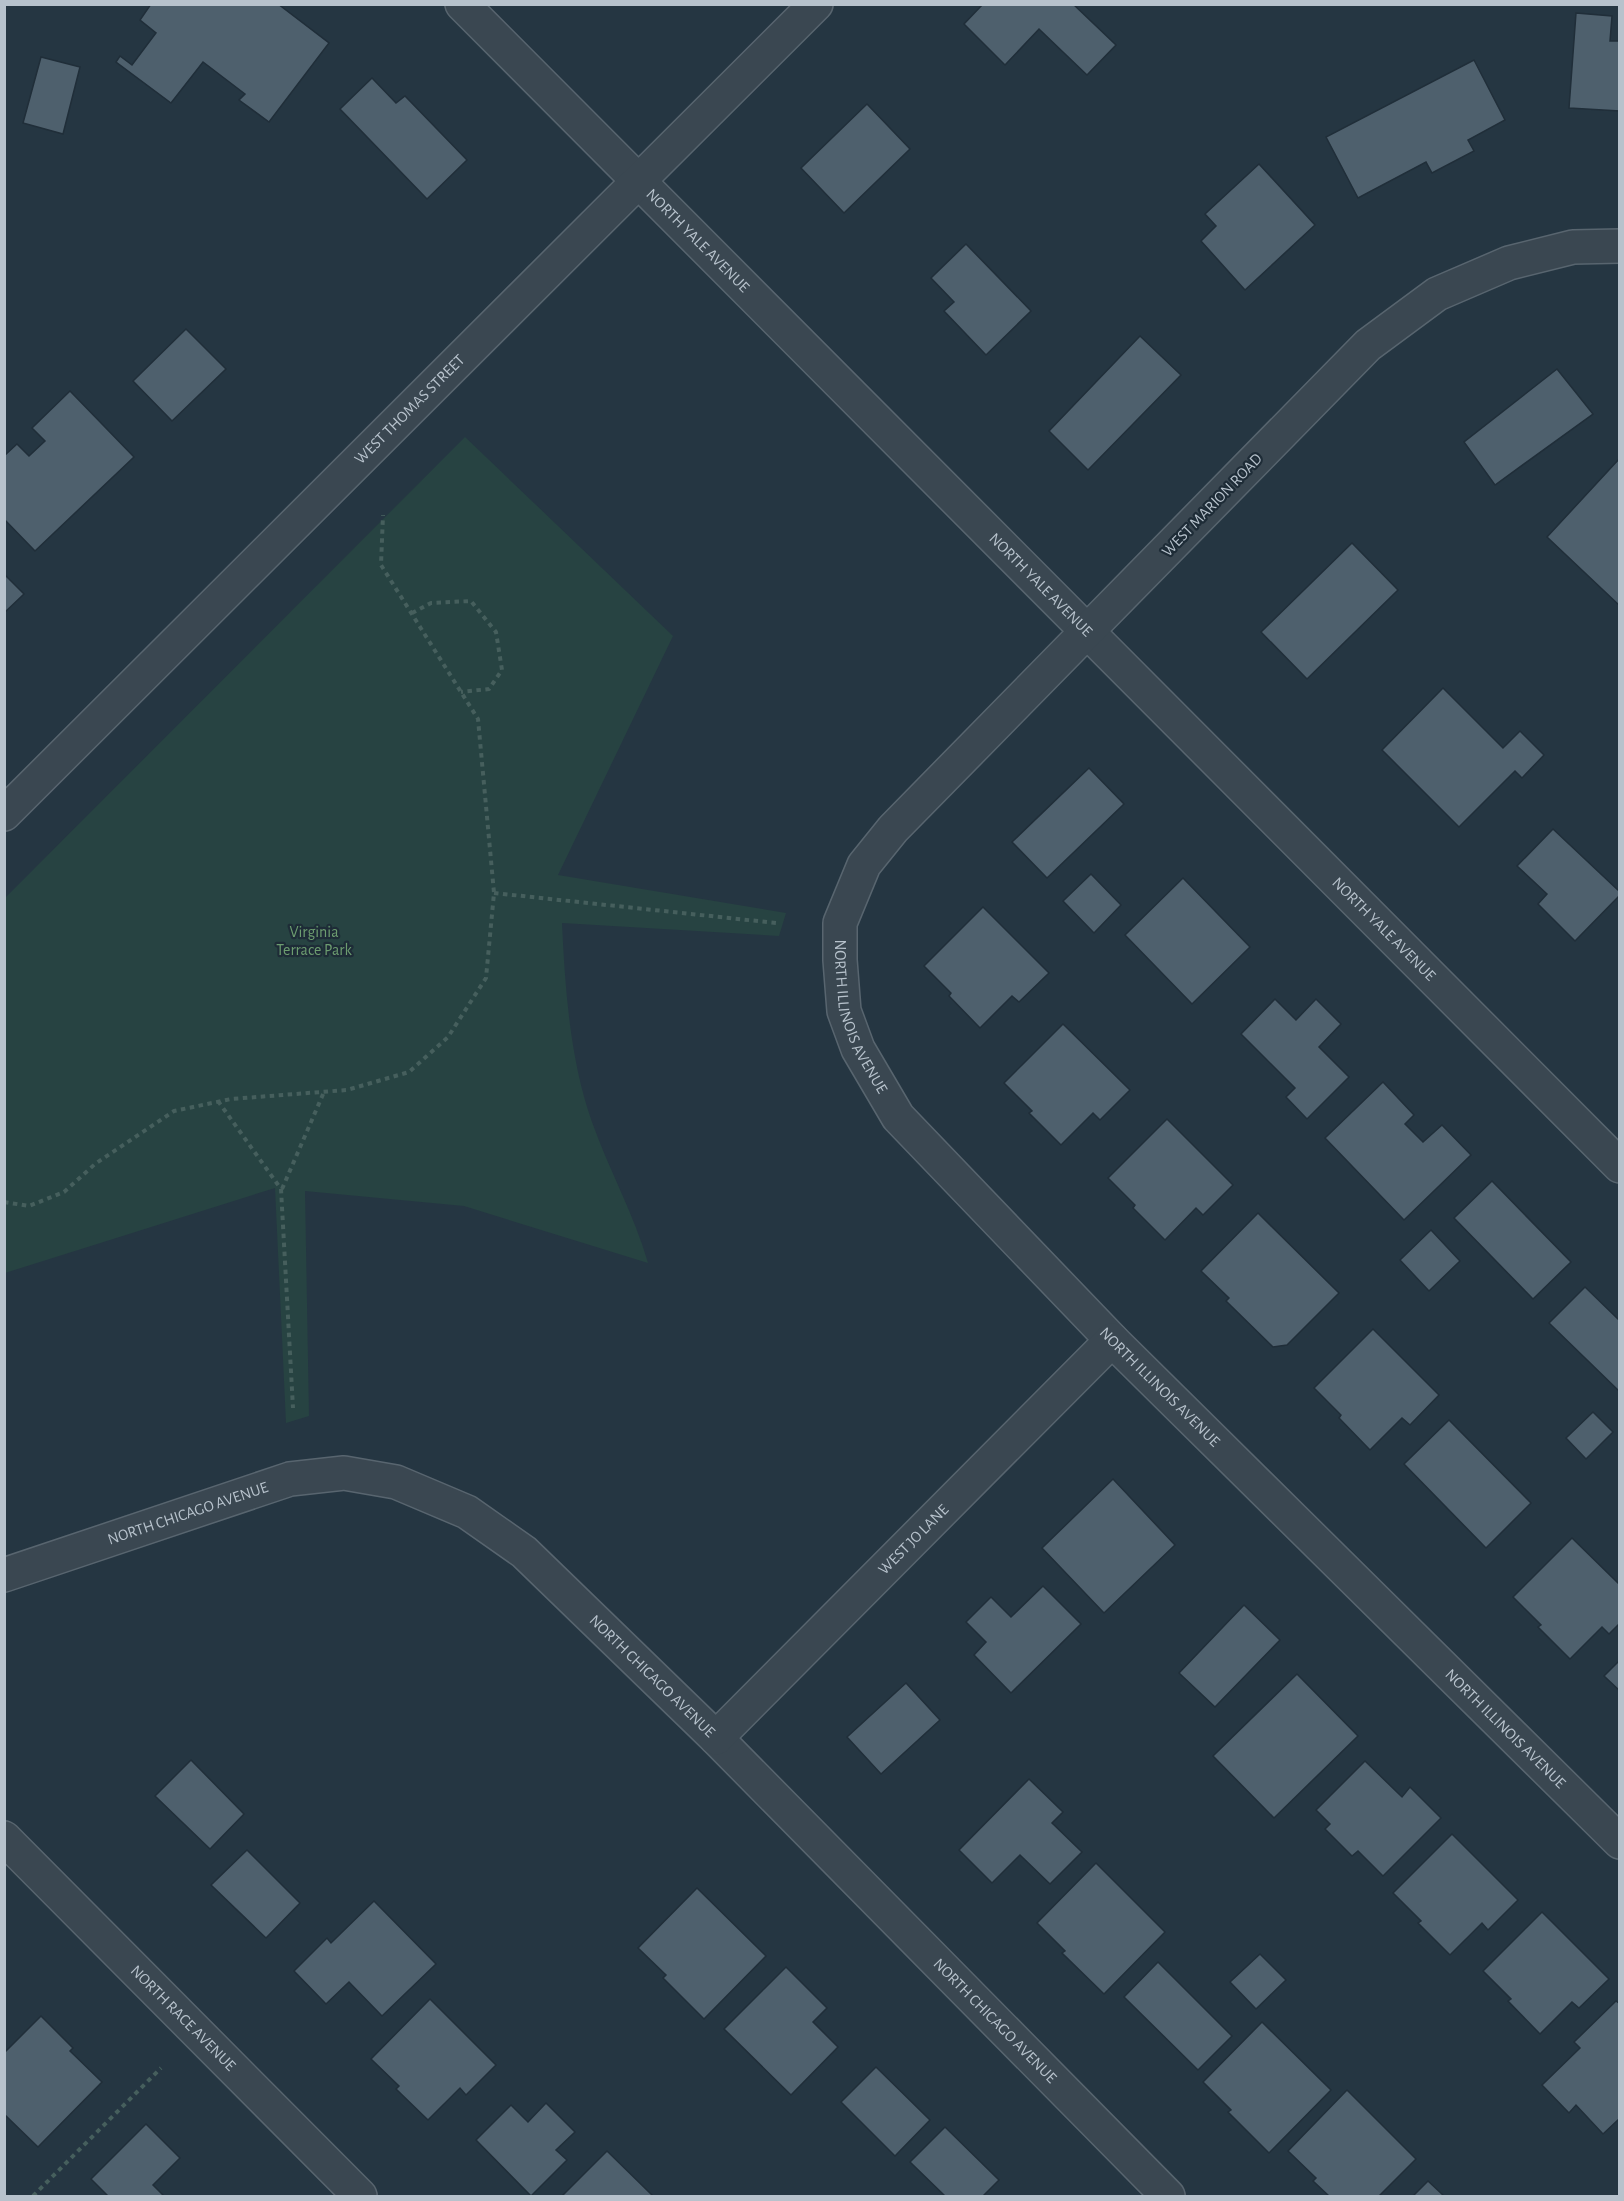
<svg xmlns="http://www.w3.org/2000/svg" width="1624" height="2201" font-family="'Alegreya Sans',sans-serif">
  <rect width="100%" height="100%" fill="#253642"/>
  <!-- green -->
  <path fill="#274342" d="M465 437 673 636 558 875 786 913 779 936 562 923C565 988 570 1060 592 1122 609 1170 634 1214 648 1263L464 1206 305 1191 309 1416 286 1423 275 1188 5 1273V898Z"/>
  <!-- building -->
  <g fill="#4e606d" stroke="#202e39" stroke-width="1.5">
    <path d="M151 4H278L329 43 269 122 239 100 245 94 203 62 171 103 116 62 120 56 132 65 156 33 140 20Z"/>
    <path d="M983 4H1073L1116 45 1087 75 1039 29 1005 65 964 24Z"/>
    <path d="M1576 13 1612 16 1610 41H1620V111L1569 108Z"/>
    <path d="M41 57 80 67 63 134 23 123Z"/>
    <path d="M1474 60 1505 120 1468 140 1474 151 1432 173 1426 162 1358 198 1326 137Z"/>
    <path d="M372 78 396 103 405 96 467 160 427 199 340 109Z"/>
    <path d="M867 104 910 149 844 213 801 168Z"/>
    <path d="M1259 164 1315 225 1245 290 1201 241 1216 226 1205 214Z"/>
    <path d="M966 244 1031 311 986 355 944 311 954 302 931 278Z"/>
    <path d="M186 329 226 369 172 421 133 381Z"/>
    <path d="M1140 336 1181 375 1088 470 1049 431Z"/>
    <path d="M1557 369 1593 414 1495 485 1464 442Z"/>
    <path d="M70 391 134 457 35 551 4 519V456L17 444 29 456 45 441 32 428Z"/>
    <path d="M1620 458V606L1547 537Z"/>
    <path d="M1352 543 1398 590 1307 679 1261 632Z"/>
    <path d="M4 574 24 594 4 613Z"/>
    <path d="M1443 688 1503 748 1520 731 1544 755 1522 778 1515 771 1459 827 1382 750Z"/>
    <path d="M1089 768 1124 804 1047 878 1012 842Z"/>
    <path d="M1553 829 1620 892V895L1575 941 1538 904 1547 894 1517 866Z"/>
    <path d="M1091 874 1121 905 1094 933 1063 901Z"/>
    <path d="M1183 878 1250 947 1192 1004 1125 935Z"/>
    <path d="M983 907 1049 973 1019 1002 1012 996 980 1028 949 996 951 993 924 966Z"/>
    <path d="M1275 999 1296 1020 1316 999 1341 1024 1319 1047 1349 1077 1307 1119 1286 1097 1295 1088 1241 1034Z"/>
    <path d="M1063 1024 1130 1090 1100 1120 1093 1113 1061 1145 1029 1113 1032 1111 1004 1083Z"/>
    <path d="M1383 1082 1414 1115 1405 1124 1423 1142 1442 1125 1471 1155 1404 1220 1325 1138Z"/>
    <path d="M1167 1119 1233 1185 1203 1215 1196 1208 1165 1240 1133 1208 1135 1205 1108 1178Z"/>
    <path d="M1492 1181 1571 1262 1533 1299 1454 1218Z"/>
    <path d="M1258 1213 1339 1293 1287 1345 1273 1347 1226 1301 1229 1298 1201 1271Z"/>
    <path d="M1431 1230 1460 1261 1429 1291 1400 1260Z"/>
    <path d="M1585 1287 1620 1321V1392L1549 1323Z"/>
    <path d="M1373 1329 1439 1395 1410 1425 1402 1418 1370 1450 1339 1418 1341 1415 1314 1388Z"/>
    <path d="M1593 1412 1613 1432 1586 1459 1566 1438Z"/>
    <path d="M1449 1420 1531 1503 1486 1548 1404 1464Z"/>
    <path d="M1113 1479 1175 1545 1104 1613 1042 1548Z"/>
    <path d="M1572 1538 1620 1585V1623L1609 1634 1602 1627 1570 1659 1538 1627 1541 1625 1513 1597Z"/>
    <path d="M1043 1586 1081 1624 1011 1693 974 1655 986 1642 966 1622 991 1597 1011 1617Z"/>
    <path d="M1244 1605 1280 1640 1215 1707 1179 1673Z"/>
    <path d="M1620 1660V1691L1604 1676Z"/>
    <path d="M1297 1674 1358 1736 1274 1818 1213 1756Z"/>
    <path d="M906 1683 940 1720 881 1774 847 1737Z"/>
    <path d="M191 1760 244 1814 210 1849 155 1796Z"/>
    <path d="M1365 1761 1402 1797 1410 1787 1441 1818 1383 1876 1358 1851 1352 1856 1325 1829 1330 1824 1316 1810Z"/>
    <path d="M1029 1779 1063 1812 1052 1823 1082 1852 1050 1884 1020 1855 992 1883 959 1850Z"/>
    <path d="M1452 1834 1518 1900 1488 1930 1482 1923 1450 1955 1418 1923 1421 1921 1393 1893Z"/>
    <path d="M247 1850 300 1903 266 1938 211 1885Z"/>
    <path d="M1096 1863 1165 1932 1104 1994 1062 1953 1065 1951 1037 1923Z"/>
    <path d="M697 1888 766 1956 704 2019 663 1978 666 1975 638 1948Z"/>
    <path d="M374 1901 436 1964 382 2016 349 1982 326 2004 294 1971 327 1938 331 1943Z"/>
    <path d="M1542 1912 1609 1979 1579 2008 1572 2002 1540 2034 1508 2001 1511 1999 1483 1971Z"/>
    <path d="M1260 1954 1286 1980 1256 2009 1230 1982Z"/>
    <path d="M1158 1962 1232 2036 1198 2070 1124 1997Z"/>
    <path d="M786 1967 827 2008 813 2022 838 2047 791 2095 724 2029Z"/>
    <path d="M430 1999 496 2065 466 2095 460 2088 428 2120 396 2089 399 2086 371 2059Z"/>
    <path d="M1616 2001 1620 2004V2118L1603 2134 1576 2105 1569 2113 1542 2085 1580 2048 1574 2042Z"/>
    <path d="M41 2016 73 2048 70 2051 102 2082 38 2147 4 2114V2053Z"/>
    <path d="M1262 2022 1331 2090 1269 2153 1228 2112 1231 2110 1203 2082Z"/>
    <path d="M876 2067 930 2120 895 2156 841 2102Z"/>
    <path d="M1347 2090 1416 2159 1379 2196H1329L1313 2181 1316 2178 1288 2151Z"/>
    <path d="M546 2103 575 2132 556 2150 567 2160 531 2196 476 2140 511 2105 528 2122Z"/>
    <path d="M146 2124 180 2158 153 2185 164 2196H108L91 2179Z"/>
    <path d="M945 2127 999 2180 983 2196H945L910 2162Z"/>
    <path d="M607 2151 653 2196H562Z"/>
    <path d="M1428 2181 1444 2196H1413Z"/>
  </g>
  <g fill="none" stroke-linecap="round" stroke-linejoin="round">
    <!-- minor casing -->
    <g stroke="#58656f" stroke-width="36">
      <g id="minor">
        <path id="s1" d="M462 4 1620 1166"/>
        <path id="s2" d="M1620 246 1573 247 1509 263 1437 294 1368 345 893 829 864 865 840 923V960L844 1011 858 1049 898 1117 1112 1340 1620 1842"/>
        <path id="s3" d="M4 814 816 4"/>
        <path id="s4" d="M4 1575 290 1479 344 1473 396 1482 467 1512 524 1552 716 1738 1168 2196"/>
        <path id="s5" d="M716 1738 1112 1340"/>
        <path id="s6" d="M4 1838 360 2196"/>
      </g>
    </g>
    <!-- path -->
    <g stroke="#465f5d" stroke-width="4" stroke-dasharray="4.5 4.5" stroke-linecap="butt">
      <path d="M412 613 431 603 471 601 496 632 502 670 489 689 461 692"/>
      <path d="M494 893 776 923"/>
      <path d="M218 1101 281 1189 293 1408"/>
      <path d="M282 1189 324 1092"/>
      <path d="M4 1202 29 1206 64 1192 95 1164 174 1111 231 1099 347 1090 409 1072 448 1037 486 978 494 893 478 719 381 565 383 515"/>
      <path d="M33 2196 161 2068"/>
    </g>
    <!-- minor -->
    <use href="#minor" stroke="#3a4751" stroke-width="33"/>
  </g>
  <g text-anchor="middle" dominant-baseline="central" stroke-width="4.5" stroke-linejoin="round" paint-order="stroke">
    <!-- street labels -->
    <g font-size="16" fill="#b7c2cc" stroke="#1e2c37">
      <text stroke="none"><textPath href="#s1" startOffset="334">NORTH YALE AVENUE</textPath></text>
      <text stroke="none"><textPath href="#s3" startOffset="573">WEST THOMAS STREET</textPath></text>
      <text transform="translate(1212 505) rotate(-46)">WEST MARION ROAD</text>
      <text stroke="none"><textPath href="#s1" startOffset="820">NORTH YALE AVENUE</textPath></text>
      <text stroke="none"><textPath href="#s1" startOffset="1306">NORTH YALE AVENUE</textPath></text>
      <text stroke="none"><textPath href="#s2" startOffset="1162">NORTH ILLINOIS AVENUE</textPath></text>
      <text stroke="none"><textPath href="#s2" startOffset="1648">NORTH ILLINOIS AVENUE</textPath></text>
      <text stroke="none"><textPath href="#s4" startOffset="194">NORTH CHICAGO AVENUE</textPath></text>
      <text stroke="none"><textPath href="#s5" startOffset="280">WEST JO LANE</textPath></text>
      <text stroke="none"><textPath href="#s4" startOffset="734">NORTH CHICAGO AVENUE</textPath></text>
      <text stroke="none"><textPath href="#s2" startOffset="2134">NORTH ILLINOIS AVENUE</textPath></text>
      <text stroke="none"><textPath href="#s6" startOffset="254">NORTH RACE AVENUE</textPath></text>
      <text stroke="none"><textPath href="#s4" startOffset="1220">NORTH CHICAGO AVENUE</textPath></text>
    </g>
    <!-- park labels -->
    <g font-size="16" fill="#6d9d70" stroke="#1e2c37">
      <text x="314" y="932">Virginia<tspan x="314" dy="18">Terrace Park</tspan></text>
    </g>
  </g>
  <!-- border -->
  <rect width="1624" height="2201" fill="none" stroke="#b7c2cc" stroke-width="12"/>
</svg>
